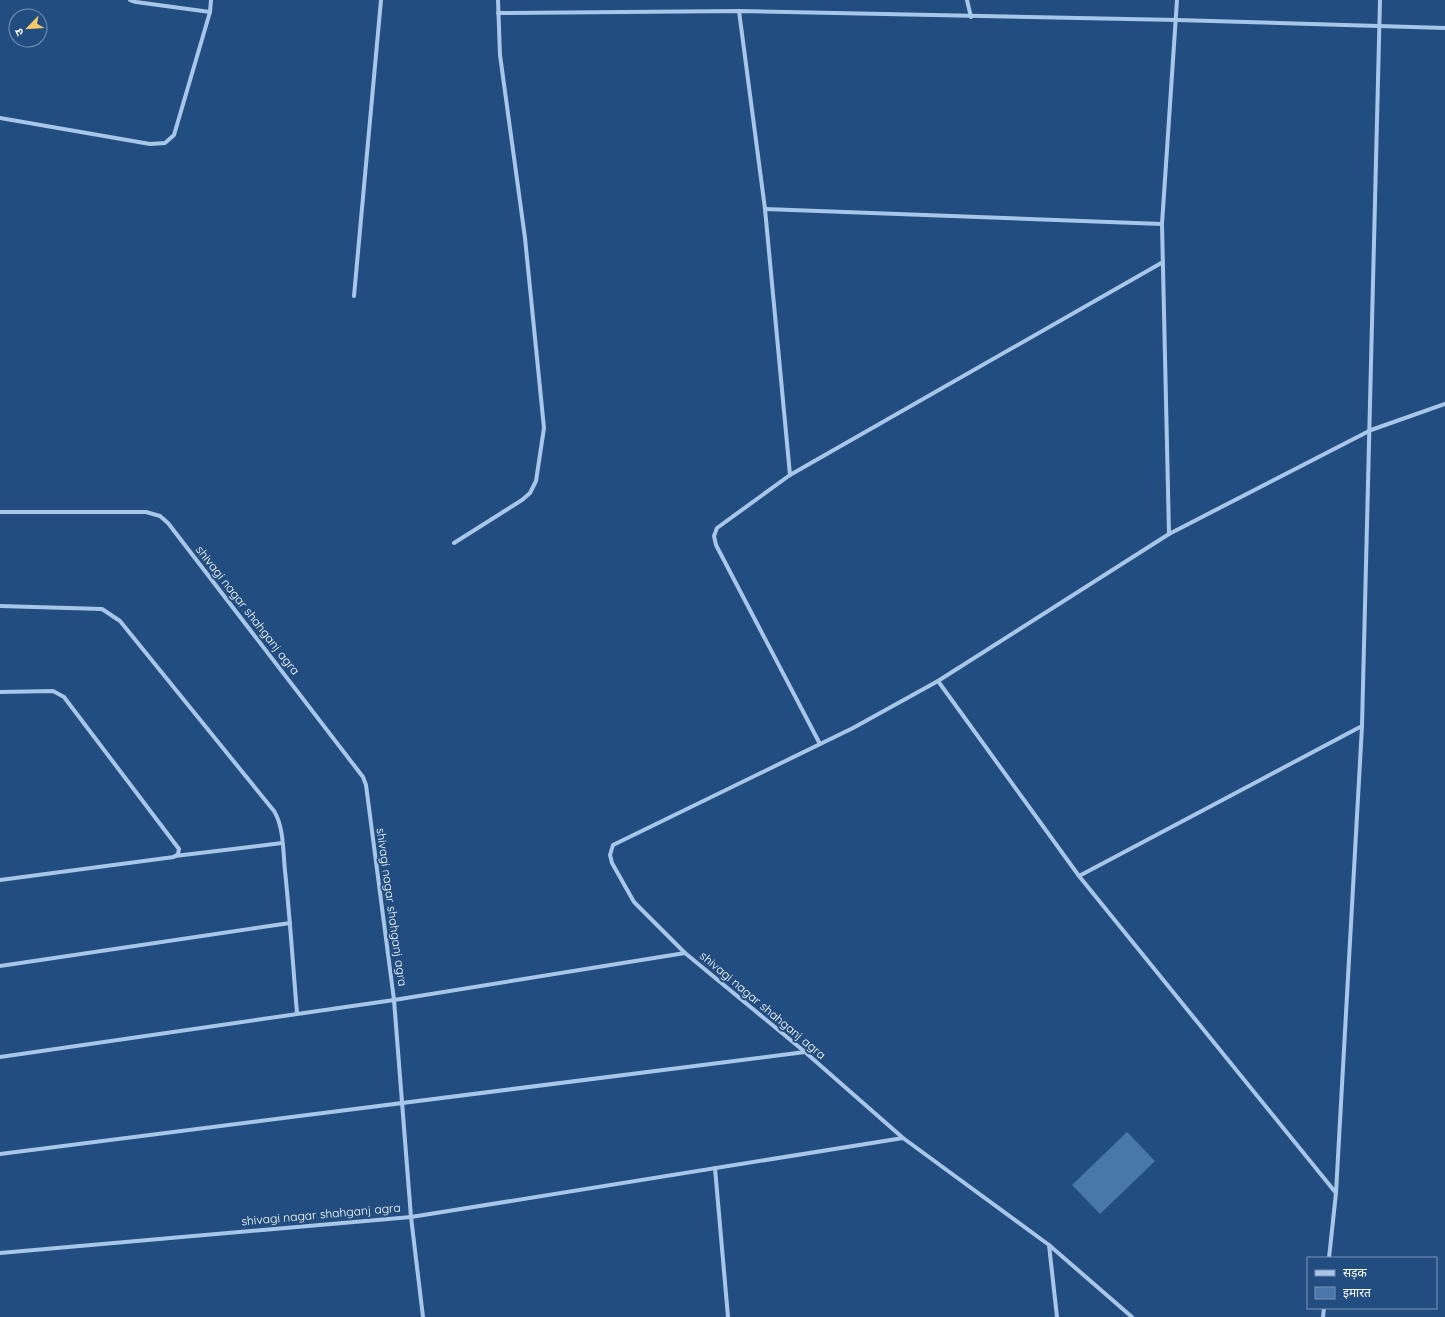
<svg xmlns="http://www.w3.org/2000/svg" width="1445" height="1317" font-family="Quicksand,'Noto Sans Devanagari',sans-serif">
  <rect width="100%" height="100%" fill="#224d81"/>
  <!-- building -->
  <path fill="#4a77aa" d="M1127 1132 1155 1161 1100 1214 1072 1185Z"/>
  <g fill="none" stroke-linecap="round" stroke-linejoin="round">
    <!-- street -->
    <g stroke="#a8c6e8" stroke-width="4">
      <path d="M130 0 136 2 210 12"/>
      <path d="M967 0 971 17"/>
      <path d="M1177 0 1162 224 1169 534 938 681 1079 876 1336 1193"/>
      <path d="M739 11 765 209 790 475"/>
      <path d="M498 13 739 11 1177 20 1445 28"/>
      <path d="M0 118 150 144 165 143 174 135 210 12 211 0"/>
      <path d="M765 209 1162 224"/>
      <path d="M354 296 381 0"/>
      <path d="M0 512H146L160 516 168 523 363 777 366 785 394 1000 685 953 805 1052 903 1138"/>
      <path d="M1169 534 1371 430 1445 404"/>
      <path d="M454 543 522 500 530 493 536 481 544 428 525 238 500 55 498 0"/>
      <path d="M0 606 102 609 120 621 274 811C284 827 283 852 285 871 290 918 293 966 297 1013"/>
      <path d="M0 692 53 691 64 697 179 849 178 854 174 857 0 880"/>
      <path d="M820 744 716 545 714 536 717 528 790 475 1163 262"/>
      <path d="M175 856 282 843"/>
      <path d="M1079 876 1362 726"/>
      <path d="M685 953 634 902 612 863 610 855 613 845 853 728 938 681"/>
      <path d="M0 966 290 923"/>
      <path d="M0 1057 394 1000 411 1217 423 1317"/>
      <path d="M0 1154 805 1052"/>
      <path d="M715 1168 728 1317"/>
      <path d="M1049 1245 1057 1317"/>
      <path d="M0 1253 411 1217 903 1138 1049 1245 1132 1317"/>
      <path d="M1329 1258 1336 1193 1362 726 1380 0"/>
      <path d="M1323 1317 1324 1308"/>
    </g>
  </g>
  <g text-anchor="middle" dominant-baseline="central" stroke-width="4" stroke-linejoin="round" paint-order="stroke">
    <!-- street labels -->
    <g font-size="12" fill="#fff" stroke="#224d81">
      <text transform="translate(248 610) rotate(52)">shivagi nagar shahganj agra</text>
      <text transform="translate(392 907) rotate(82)">shivagi nagar shahganj agra</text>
      <text transform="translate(763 1005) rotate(40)">shivagi nagar shahganj agra</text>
      <text transform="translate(321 1214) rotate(-5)">shivagi nagar shahganj agra</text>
    </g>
  </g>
  <!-- legend -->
  <rect x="1307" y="1257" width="130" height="52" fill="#224d81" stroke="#7a94b3"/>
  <rect x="1315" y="1270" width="20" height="6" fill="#a8c6e8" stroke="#7a94b3"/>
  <text x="1343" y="1277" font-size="12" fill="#ffffff">सड़क</text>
  <rect x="1315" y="1287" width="20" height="12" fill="#4a77aa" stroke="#7a94b3"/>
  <text x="1343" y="1297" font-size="12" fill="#ffffff">इमारत</text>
  <!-- north arrow -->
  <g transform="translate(28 28) rotate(245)"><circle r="19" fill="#224d81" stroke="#7a94b3"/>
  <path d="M0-3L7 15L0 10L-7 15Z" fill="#f4c96a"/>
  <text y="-6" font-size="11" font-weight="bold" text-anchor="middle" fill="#ffffff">उ</text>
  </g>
</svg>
